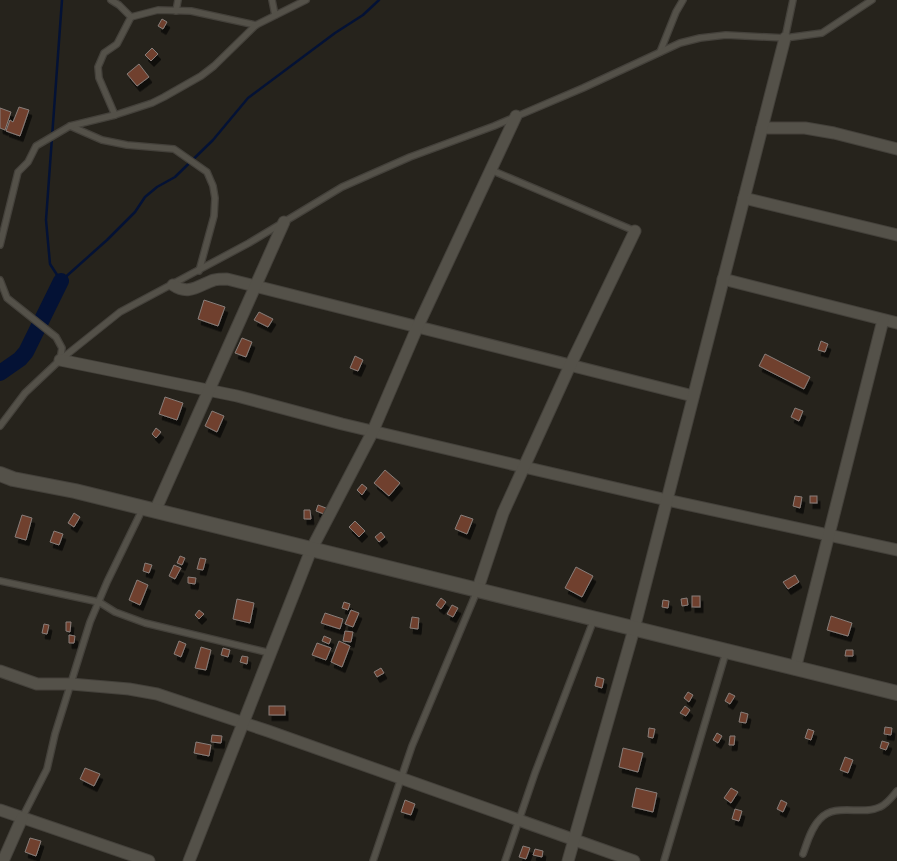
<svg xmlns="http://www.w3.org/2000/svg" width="897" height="861" font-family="'Archivo Narrow',sans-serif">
  <defs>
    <filter id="shadow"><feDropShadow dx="3" dy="5.5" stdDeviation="0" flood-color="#0009"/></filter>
  </defs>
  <rect width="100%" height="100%" fill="#26231c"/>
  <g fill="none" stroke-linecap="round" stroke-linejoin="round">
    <!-- stream -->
    <path stroke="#041235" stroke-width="2.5" d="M62 0 46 220 50 264 61 281 107 240 135 212 145 197 157 187 175 177 213 140 248 98 335 33 363 15 379 0"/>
    <!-- river -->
    <path stroke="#041235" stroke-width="16" d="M0 373 20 359 26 352 61 281"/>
  </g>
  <!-- building -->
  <g fill="#70402e" stroke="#887e7a" filter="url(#shadow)">
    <path d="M162 19 167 22 163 29 158 26Z"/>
    <path d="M152 48 158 54 151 61 145 55Z"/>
    <path d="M139 64 149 77 137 86 127 74Z"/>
    <path d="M19 107 29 110 20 136 6 131 10 120 13 122Z"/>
    <path d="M0 108 11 112 5 130 0 128Z"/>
    <path d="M204 300 225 307 218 326 198 319Z"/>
    <path d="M259 312 273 319 268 327 254 320Z"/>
    <path d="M242 338 252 342 246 357 235 353Z"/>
    <path d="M821 341 828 344 825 352 818 350Z"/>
    <path d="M765 354 810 377 804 389 759 366Z"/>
    <path d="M355 356 363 360 358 371 350 368Z"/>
    <path d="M165 397 183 403 177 420 159 414Z"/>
    <path d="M795 408 803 411 799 421 791 417Z"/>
    <path d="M212 411 224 416 217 432 205 426Z"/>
    <path d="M156 428 161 432 156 438 152 434Z"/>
    <path d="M385 470 400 483 389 496 374 483Z"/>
    <path d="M362 484 367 488 362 495 357 490Z"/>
    <path d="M795 496 802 497 800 508 793 506Z"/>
    <rect x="810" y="496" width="7" height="7"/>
    <path d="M318 505 326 508 324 514 316 511Z"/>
    <path d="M304 510H310L311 519H304Z"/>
    <path d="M74 513 80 517 74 527 68 523Z"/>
    <path d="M22 515 32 518 26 540 15 537Z"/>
    <path d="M461 515 473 519 467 534 455 529Z"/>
    <path d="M355 521 365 531 359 537 349 527Z"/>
    <path d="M54 531 63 534 59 545 50 542Z"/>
    <path d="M381 532 385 537 379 542 375 537Z"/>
    <path d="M180 556 185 558 182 565 177 563Z"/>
    <path d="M200 558 206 559 203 570 197 569Z"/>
    <path d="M145 563 152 565 149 573 143 571Z"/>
    <path d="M174 565 181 568 175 579 169 576Z"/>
    <path d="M576 567 593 576 582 597 565 588Z"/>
    <path d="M795 575 799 582 788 589 783 582Z"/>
    <path d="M188 577 196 578 195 584 188 583Z"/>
    <path d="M137 580 148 585 140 605 129 600Z"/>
    <rect x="692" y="596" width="8" height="11"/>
    <path d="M441 598 446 602 441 609 436 605Z"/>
    <path d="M687 598 688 605 682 606 681 599Z"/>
    <path d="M237 599 254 603 250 623 233 619Z"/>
    <path d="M663 600 669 601 668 608 662 607Z"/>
    <path d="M344 602 350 604 348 610 342 608Z"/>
    <path d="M452 605 458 608 453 617 447 614Z"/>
    <path d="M199 610 204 614 199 619 195 615Z"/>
    <path d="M351 610 359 613 353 627 345 624Z"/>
    <path d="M325 613 343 619 340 629 321 623Z"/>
    <path d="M831 616 852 623 848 636 827 630Z"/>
    <path d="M412 617 419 618 418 629 410 628Z"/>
    <path d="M66 622H71L70 632 66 631Z"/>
    <path d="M44 624 49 625 47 634 42 633Z"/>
    <path d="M345 631 353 632 351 642 343 641Z"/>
    <path d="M69 635 75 636 74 643H69Z"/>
    <path d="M324 636 331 639 329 644 322 641Z"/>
    <path d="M179 641 186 644 181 657 174 654Z"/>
    <path d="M339 641 350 646 342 667 331 662Z"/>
    <path d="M317 643 331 648 326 660 312 655Z"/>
    <path d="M201 647 211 650 206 670 195 668Z"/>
    <path d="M223 648 230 650 228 657 221 655Z"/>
    <path d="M846 650H853V656H845Z"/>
    <path d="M242 656 248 657 247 664 240 662Z"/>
    <path d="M381 668 384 673 377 677 374 672Z"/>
    <path d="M597 677 604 679 602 688 595 686Z"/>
    <path d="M688 692 693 695 689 702 684 698Z"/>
    <path d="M729 693 735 696 730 704 725 701Z"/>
    <rect x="269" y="706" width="16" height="9"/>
    <path d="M685 706 690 710 686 716 680 713Z"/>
    <path d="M741 712 748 714 746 723 739 722Z"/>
    <path d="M885 727 892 728 891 735 884 734Z"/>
    <path d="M649 728 655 729 653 738 648 737Z"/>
    <path d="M808 729 814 731 811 740 805 738Z"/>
    <path d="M717 733 722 736 718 743 713 740Z"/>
    <path d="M212 735 222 736 221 743 211 742Z"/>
    <path d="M730 736H735L734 745H729Z"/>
    <path d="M882 741 889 743 886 750 880 748Z"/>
    <path d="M196 742 211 745 209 756 194 753Z"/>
    <path d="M623 748 643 753 638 772 619 767Z"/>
    <path d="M845 757 853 760 848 773 840 770Z"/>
    <path d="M85 768 100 774 94 786 80 779Z"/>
    <path d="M636 788 657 793 653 812 632 807Z"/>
    <path d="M731 788 738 792 731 803 724 798Z"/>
    <path d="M405 800 415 804 411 815 401 812Z"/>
    <path d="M781 800 787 803 783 812 777 809Z"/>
    <path d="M735 809 742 811 739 821 732 819Z"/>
    <path d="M30 838 41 841 36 856 25 852Z"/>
    <path d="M523 846 530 848 526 859 519 857Z"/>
    <path d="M535 849 543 851 542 857 533 855Z"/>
  </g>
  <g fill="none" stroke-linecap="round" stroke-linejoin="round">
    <!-- service casing -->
    <g stroke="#44413b" stroke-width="8">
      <g id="service">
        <path d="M111 0 119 5 131 17 117 44 104 53 98 67 99 78 115 115"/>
        <path d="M272 0 275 15"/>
        <path d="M176 11 178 0"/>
        <path d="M131 17 158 10 191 11 256 25"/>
        <path d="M785 38 793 0"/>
        <path d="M660 52 676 12 683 0"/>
        <path d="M70 126 102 140 127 145 174 149 207 172 213 186 215 198 214 216 199 271"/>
        <path d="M491 170 635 231"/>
        <path d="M0 245 18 172 28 162 36 146 70 126 115 115 152 103 164 97 201 76 214 66 256 25 306 0"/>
        <path d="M0 280 7 298 56 337 62 348 60 360"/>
        <path d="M0 426 25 393 60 360 120 312 249 243 342 187 410 157 494 126 583 88 680 43 700 38 726 35 785 38 822 33 872 0"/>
        <path d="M0 581 99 602 115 612 145 623 270 653"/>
        <path d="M22 818 47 769 55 734 90 622 107 582 143 508"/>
        <path d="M803 854C807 843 811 828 820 819 835 802 862 816 880 807 887 804 892 797 897 791"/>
        <path d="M373 861 412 746 477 591"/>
        <path d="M505 861 535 773 594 619"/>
        <path d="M664 861 726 652"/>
      </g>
    </g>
    <!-- minor casing -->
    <g stroke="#44413b" stroke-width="13">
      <g id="minor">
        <path d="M762 128H805L834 133 897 149"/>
        <path d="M744 198 897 235"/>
        <path d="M723 279 897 323"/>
        <path d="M173 285C189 296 199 285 214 280 218 279 223 279 227 279L693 396"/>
        <path d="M60 360 237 396 342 424 524 467 667 500 897 550"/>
        <path d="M155 511 284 222"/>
        <path d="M477 591 503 513 568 370 635 231"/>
        <path d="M795 669 883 320"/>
        <path d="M0 671 37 684H71L129 689 157 694 268 731 634 861"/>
        <path d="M0 810 149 861"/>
        <path d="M3 861 22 818"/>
        <path d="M189 861 311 550 372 433 417 328 516 116"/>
        <path d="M568 861 634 629 785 38"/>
      </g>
    </g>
    <!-- tertiary casing -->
    <g stroke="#44413b" stroke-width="16">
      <path id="tertiary" d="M0 474 13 479 75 491 897 693"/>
    </g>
    <!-- service -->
    <use href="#service" stroke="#545149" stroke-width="5.5"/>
    <!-- minor -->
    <use href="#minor" stroke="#545149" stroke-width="11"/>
    <!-- tertiary -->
    <use href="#tertiary" stroke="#545149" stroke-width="14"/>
  </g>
</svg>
